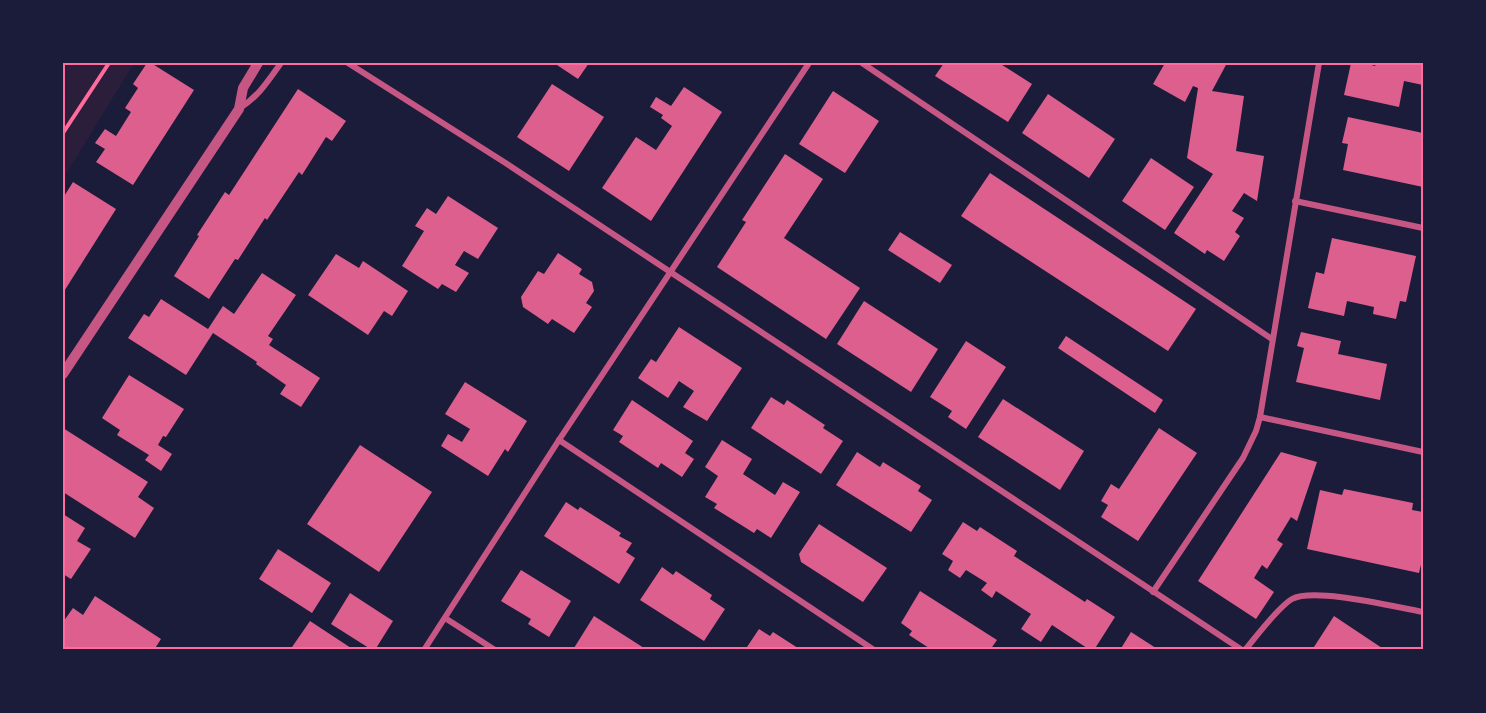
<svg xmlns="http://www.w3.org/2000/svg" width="1486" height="713" font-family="'Exo 2',sans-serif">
  <rect width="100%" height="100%" fill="#1b1b3a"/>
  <!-- green -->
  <path fill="#2a1e3b" d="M63 63H134L63 179Z"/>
  <!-- building -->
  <g fill="#dd5f8e">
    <path d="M147 63H151L194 90 133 185 96 162 105 149 95 143 105 129 116 136 131 112 125 108 138 88 133 84Z"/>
    <path d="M554 63H589L578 79Z"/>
    <path d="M944 63H999L1032 84 1008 122 935 76Z"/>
    <path d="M1165 63H1227L1212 91 1244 96 1236 151 1264 156 1257 201 1244 193 1232 211 1244 218 1235 232 1240 236 1224 261 1207 250 1205 254 1174 233 1213 174 1187 158 1198 88 1193 86 1185 102 1153 84Z"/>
    <path d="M1351 63H1364L1375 66 1376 63H1423V85L1404 81 1399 107 1344 95Z"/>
    <path d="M552 84 604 117 569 171 517 137Z"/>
    <path d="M684 87 722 112 651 221 602 188 636 137 656 150 672 126 661 118 663 115 650 107 656 97 671 106Z"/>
    <path d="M298 89 346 121 332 141 326 137 302 175 299 172 267 220 265 218 238 260 235 259 209 299 174 276 199 236 197 235 225 192 229 195Z"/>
    <path d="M833 91 879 121 845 173 799 144Z"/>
    <path d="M1048 94 1115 139 1089 178 1022 133Z"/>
    <path d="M1348 117 1423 133V187L1343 170 1348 144 1342 143Z"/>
    <path d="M785 154 823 179 784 238 860 288 826 339 717 267 746 222 742 220Z"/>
    <path d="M1151 158 1194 187 1165 230 1122 201Z"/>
    <path d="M990 173 1196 309 1168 351 961 216Z"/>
    <path d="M73 182 116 209 63 293V198Z"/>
    <path d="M448 196 498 228 478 259 464 251 455 265 469 273 456 292 442 284 438 289 402 266 424 231 415 226 427 208 436 214Z"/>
    <path d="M900 232 952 265 940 283 888 250Z"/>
    <path d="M1332 238 1416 256 1406 302 1400 301 1396 319 1373 314 1374 307 1347 301 1344 316 1308 308 1316 272 1324 274Z"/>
    <path d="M558 253 582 269 579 274 592 282 594 291 586 303 592 307 574 333 552 319 548 324 523 307 521 297 538 271 544 274Z"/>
    <path d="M336 254 359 268 363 261 408 291 392 316 384 311 368 335 308 295Z"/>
    <path d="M262 273 296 295 268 336 273 339 269 345 320 378 301 407 280 394 286 385 256 364 257 362 213 333 186 375 128 338 144 314 149 317 161 299 208 329 223 306 234 314Z"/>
    <path d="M864 301 938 349 911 392 837 344Z"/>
    <path d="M679 327 742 368 707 421 683 407 694 391 679 381 668 398 638 378 651 359 656 362Z"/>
    <path d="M1301 332 1341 341 1338 354 1387 364 1380 400 1296 382 1304 348 1297 346Z"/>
    <path d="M1066 336 1163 400 1155 413 1058 348Z"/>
    <path d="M966 341 1006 367 966 429 948 417 952 411 930 397Z"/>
    <path d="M129 375 184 409 166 437 163 436 158 445 172 454 161 471 145 460 149 455 117 435 120 430 102 418Z"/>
    <path d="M465 382 527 421 508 452 505 449 488 476 441 446 448 434 462 442 470 429 445 414Z"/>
    <path d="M771 397 784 405 787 400 825 425 823 428 843 441 821 474 751 428Z"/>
    <path d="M1003 399 1084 451 1060 490 978 437Z"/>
    <path d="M632 400 693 441 685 453 694 459 682 477 661 463 658 468 619 442 623 436 613 430Z"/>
    <path d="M63 428 148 482 138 497 154 508 135 538 63 492Z"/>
    <path d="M1159 428 1197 453 1138 541 1101 517 1108 505 1101 501 1111 484 1119 489Z"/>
    <path d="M722 440 752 459 743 474 775 495 783 482 800 492 771 538 757 529 754 533 714 508 717 504 705 497 718 476 705 467Z"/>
    <path d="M360 445 432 492 379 572 307 524Z"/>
    <path d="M857 452 880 467 883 462 921 486 918 491 932 500 911 532 836 485Z"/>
    <path d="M1281 452 1317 462 1297 521 1291 517 1277 540 1283 544 1267 569 1262 565 1254 578 1274 592 1256 619 1198 581Z"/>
    <path d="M1344 489 1413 503 1412 510 1423 512V556L1419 573 1307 549 1320 490 1342 495Z"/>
    <path d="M566 502 578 510 580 507 621 533 619 536 632 543 626 552 635 558 619 584 544 536Z"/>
    <path d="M63 514 85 528 77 541 91 549 71 579 63 574Z"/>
    <path d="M963 522 977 531 980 527 1017 551 1014 556 1085 602 1087 599 1115 617 1094 650H1090L1052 625 1041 642 1021 629 1031 614 996 591 992 598 981 590 987 583 966 570 960 578 948 570 953 561 942 554Z"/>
    <path d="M819 524 887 568 863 602 801 562 799 554Z"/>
    <path d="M278 549 331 583 312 613 259 579Z"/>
    <path d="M662 567 673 575 676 571 712 595 710 599 725 609 704 641 640 600Z"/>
    <path d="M521 570 571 601 549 637 528 624 531 619 501 601Z"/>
    <path d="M920 591 997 640 990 650H932L909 635 912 631 901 623Z"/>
    <path d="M350 593 393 621 375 650H372L331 624Z"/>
    <path d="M95 596 161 639 154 650H63V622L73 608 83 615Z"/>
    <path d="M594 616 644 648 643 650H577L574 648Z"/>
    <path d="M1334 616 1385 650H1312Z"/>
    <path d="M310 621 351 648 350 650H290Z"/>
    <path d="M759 629 770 636 773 632 801 650H745Z"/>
    <path d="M1131 632 1159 650H1120Z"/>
  </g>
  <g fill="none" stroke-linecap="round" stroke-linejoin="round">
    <!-- path -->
    <path stroke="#ff6b9d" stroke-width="4" d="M63 133 109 63"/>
    <!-- minor -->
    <g stroke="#c65784" stroke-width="6">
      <path d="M348 63 504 162 1242 650"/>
      <path d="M862 63 1272 339"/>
      <path d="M240 108C259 96 268 81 281 63"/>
      <path d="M1295 201 1423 228"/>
      <path d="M1260 417 1423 452"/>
      <path d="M559 440 874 650"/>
      <path d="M1153 592 1243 458 1256 431 1260 417 1319 63"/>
      <path d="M445 618 495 650"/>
      <path d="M424 650 559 440 809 63"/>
      <path d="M1245 650C1256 637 1278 607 1292 599 1314 587 1395 607 1423 612"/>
    </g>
    <!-- tertiary -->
    <path stroke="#c65784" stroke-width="10" d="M63 374 239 109 243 88 258 63"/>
  </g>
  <!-- border -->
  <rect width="1486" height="713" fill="none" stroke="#1b1b3a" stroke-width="129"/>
  <rect x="64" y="64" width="1358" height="584" fill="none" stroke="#ff6b9d" stroke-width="2"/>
</svg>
